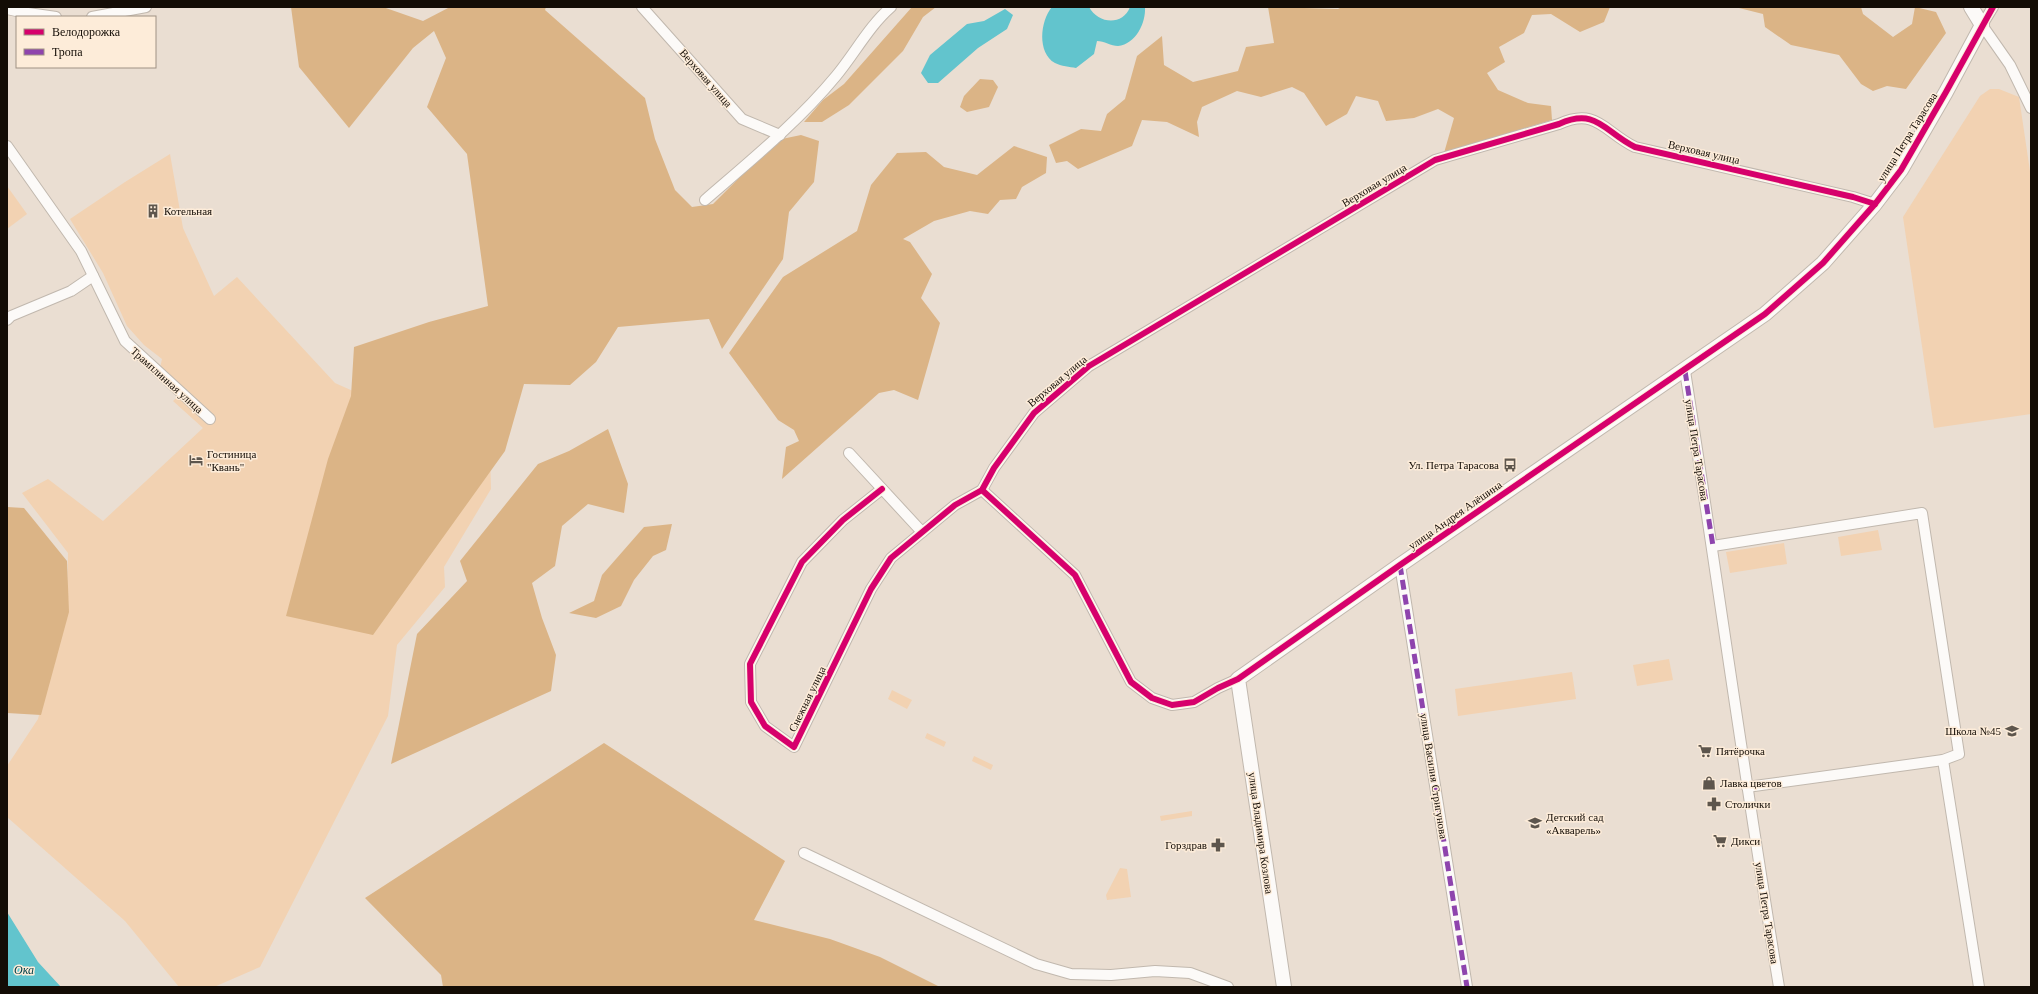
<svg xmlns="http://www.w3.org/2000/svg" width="2038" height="994" font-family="'Times New Roman',serif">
  <rect width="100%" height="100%" fill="#eaded2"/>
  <!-- green -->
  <g fill="#f2d2b2">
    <path d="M1990 89H1999L2019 97 2031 178V414L1934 428 1903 217 1980 96Z"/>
    <path d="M170 154 183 228 214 296 237 277 335 383 490 452 491 489 444 567 445 587 397 645 388 716 260 967 214 987H179L125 921 7 817V766L38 719 67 606 68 553 22 493 48 479 103 521 203 428 173 401 185 390 160 368 162 359 144 345 127 326 103 273 70 219 125 182Z"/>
    <path d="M7 186 27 214 7 229Z"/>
    <path d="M1878 530 1882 550 1841 556 1838 537Z"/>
    <path d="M1784 543 1787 564 1730 573 1726 552Z"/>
    <path d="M1669 659 1673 680 1637 686 1633 665Z"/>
    <path d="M1572 672 1576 699 1458 716 1455 689Z"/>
    <path d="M892 690 912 700 907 709 888 699Z"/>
    <path d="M927 733 946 742 944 747 925 738Z"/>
    <path d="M974 756 993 765 991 770 972 761Z"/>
    <path d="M1192 811V816L1161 821 1160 816Z"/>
    <path d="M1120 868 1127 869 1131 897 1107 900 1106 895Z"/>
  </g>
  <!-- forest -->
  <g fill="#dbb486">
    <path d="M291 7H383L423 21 450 7H546L545 10 645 98 655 139 675 190 692 207 713 204 777 140 801 135 819 141 814 182 789 212 783 259 722 349 709 319 618 327 596 362 570 385 524 384 505 451 373 635 286 616 328 459 351 396 354 347 429 322 488 306 467 154 427 107 446 58 434 31 413 48 349 128 299 67Z"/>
    <path d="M912 7H936L923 17 903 51 849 105 822 122H804L823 100 844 84Z"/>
    <path d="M1268 7 1338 9 1342 7H1610L1604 22 1580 32 1551 14 1532 15 1524 33 1499 47 1505 62 1487 73 1498 90 1528 103 1551 106 1552 120 1444 153 1454 118 1438 109 1414 118 1386 121 1378 101 1356 96 1347 114 1326 126 1304 93 1292 87 1261 97 1237 91 1202 107 1197 122 1199 137 1167 122 1142 120 1132 146 1078 169 1067 161 1056 163 1049 145 1081 129 1101 131 1107 114 1125 99 1137 56 1162 36 1164 65 1193 82 1238 71 1246 47 1274 43Z"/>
    <path d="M1735 7H1861L1863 14 1893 37 1912 24 1915 7 1936 12 1946 33 1906 89 1887 86 1873 91 1861 84 1839 55 1791 45 1765 27 1763 14Z"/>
    <path d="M980 79 993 80 998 87 989 107 967 112 960 107 964 96Z"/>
    <path d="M1014 146 1047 157 1046 173 1022 187 1016 199 1000 200 988 214 970 211 934 221 903 239 910 242 932 274 921 298 940 323 918 400 894 390 879 393 782 479 786 447 799 441 794 430 778 420 729 353 783 277 857 231 871 185 897 153 926 152 944 167 977 175Z"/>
    <path d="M608 429 628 484 624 513 588 504 562 526 555 566 532 583 542 618 556 655 551 691 391 764 417 634 467 581 460 561 538 464 569 451Z"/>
    <path d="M7 507 24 508 67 561 69 612 41 715 7 713Z"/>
    <path d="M672 524 666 550 653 556 634 580 621 606 596 618 569 613 594 601 602 575 644 527Z"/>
    <path d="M604 743 785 861 754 920 830 939 880 957 938 986 946 987H443L441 975 365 898Z"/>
  </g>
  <!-- water -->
  <g fill="#62c4cd">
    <path d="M1052 7H1089C1098 24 1123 26 1130 7H1145C1146 23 1136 44 1118 46 1111 46 1104 41 1097 41L1094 54 1076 68C1070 67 1061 66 1055 63 1037 53 1040 21 1052 7Z"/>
    <path d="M1005 9 1013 15 1007 29 978 48 938 83H928L921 73 930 55 967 24 984 21Z"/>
    <path d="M7 912 38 962 61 987H7Z"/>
  </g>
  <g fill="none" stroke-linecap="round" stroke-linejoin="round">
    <!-- street casing -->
    <g stroke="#c1b8ae" stroke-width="12">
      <g id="street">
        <path d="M642 7 742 119 780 135"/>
        <path d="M1993 7 1982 25 2010 65 2031 108"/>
        <path d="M7 9 21 12 56 17"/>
        <path d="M92 17 146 7"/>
        <path d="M7 146 81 251 125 341 210 419"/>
        <path d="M705 200C750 161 798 122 836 76 855 53 869 26 891 7"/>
        <path d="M7 320 11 316 71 291 93 276"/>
        <path d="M1685 371C1717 576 1745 782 1779 987"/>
        <path d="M849 453 922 532"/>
        <path d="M882 489 843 520 802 562 750 664 751 702 765 726 794 747 871 589 891 558 955 505 982 490 994 468 1034 413 1089 366 1435 160 1559 124C1597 107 1604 132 1635 147L1853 197 1875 204"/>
        <path d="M982 490 1075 575 1131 682 1152 698 1172 705 1194 702 1218 688 1238 679"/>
        <path d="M1713 546 1922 513 1959 754 1943 760 1747 787"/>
        <path d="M1400 565 1467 987"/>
        <path d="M1943 760 1979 987"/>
        <path d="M804 853 1036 964 1071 974 1111 975 1155 971 1190 973 1228 987"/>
      </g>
    </g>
    <!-- secondary casing -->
    <g stroke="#c1b8ae" stroke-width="16">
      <path id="secondary" d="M1284 987 1238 679 1400 565 1765 314 1823 263 1875 204 1901 170 1946 92 1982 25 1971 7"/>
    </g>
    <!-- street -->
    <use href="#street" stroke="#fcfaf8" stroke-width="10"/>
    <!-- secondary -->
    <use href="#secondary" stroke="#fcfaf8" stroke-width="14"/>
    <!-- quiet -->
    <g stroke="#8e44ad" stroke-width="5" stroke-dasharray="10 5" stroke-linecap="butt">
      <path d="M1685 371 1713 546"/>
      <path d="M1400 565 1467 987"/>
    </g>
    <!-- cycleway casing -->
    <g stroke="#fdecd9" stroke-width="8">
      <g id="cycleway">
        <path d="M882 489 843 520 802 562 750 664 751 702 765 726 794 747 871 589 891 558 955 505 982 490 994 468 1034 413 1089 366 1435 160 1559 124C1597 107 1604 132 1635 147L1853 197 1875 204"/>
        <path d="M982 490 1075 575 1131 682 1152 698 1172 705 1194 702 1218 688 1238 679 1400 565 1765 314 1823 263 1875 204 1901 170 1946 92 1993 7"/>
      </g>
    </g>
    <!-- cycleway -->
    <use href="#cycleway" stroke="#d6006c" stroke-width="6"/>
  </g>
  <!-- icons -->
  <defs>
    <g id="building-bare" transform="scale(1.08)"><path d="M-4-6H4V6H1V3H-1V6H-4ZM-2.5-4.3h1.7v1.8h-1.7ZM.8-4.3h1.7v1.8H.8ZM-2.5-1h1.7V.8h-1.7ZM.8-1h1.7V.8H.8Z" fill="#5e564d" stroke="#fdecd9" stroke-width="2.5" paint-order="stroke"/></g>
    <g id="hotel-bare" transform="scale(1.08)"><path d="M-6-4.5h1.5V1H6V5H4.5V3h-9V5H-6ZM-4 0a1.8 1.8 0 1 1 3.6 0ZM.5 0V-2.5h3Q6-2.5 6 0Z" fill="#5e564d" stroke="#fdecd9" stroke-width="2.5" paint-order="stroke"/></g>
    <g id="bus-bare" transform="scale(1.08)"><path d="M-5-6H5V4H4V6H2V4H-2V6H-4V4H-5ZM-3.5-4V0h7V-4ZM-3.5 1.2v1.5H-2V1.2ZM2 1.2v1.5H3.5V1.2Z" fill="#5e564d" stroke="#fdecd9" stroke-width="2.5" paint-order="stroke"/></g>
    <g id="school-bare" transform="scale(1.08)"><path d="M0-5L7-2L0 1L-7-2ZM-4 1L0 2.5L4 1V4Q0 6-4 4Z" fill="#5e564d" stroke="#fdecd9" stroke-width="2.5" paint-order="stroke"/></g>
    <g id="supermarket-bare" transform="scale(1.08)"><path d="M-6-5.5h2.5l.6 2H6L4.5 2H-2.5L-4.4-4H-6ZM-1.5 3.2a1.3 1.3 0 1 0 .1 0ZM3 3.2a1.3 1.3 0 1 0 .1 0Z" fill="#5e564d" stroke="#fdecd9" stroke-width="2.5" paint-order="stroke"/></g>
    <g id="shop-bare" transform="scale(1.08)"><path d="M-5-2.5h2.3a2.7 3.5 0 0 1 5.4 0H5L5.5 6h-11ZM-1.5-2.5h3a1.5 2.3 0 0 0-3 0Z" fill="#5e564d" stroke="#fdecd9" stroke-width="2.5" paint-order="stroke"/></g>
    <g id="pharmacy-bare" transform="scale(1.08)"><path d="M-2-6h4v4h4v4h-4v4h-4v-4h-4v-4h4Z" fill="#5e564d" stroke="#fdecd9" stroke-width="2.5" paint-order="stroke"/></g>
  </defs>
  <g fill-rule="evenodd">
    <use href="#building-bare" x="153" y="211"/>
    <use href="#hotel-bare" x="196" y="460"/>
    <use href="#bus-bare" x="1510" y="465"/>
    <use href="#school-bare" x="2012" y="731"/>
    <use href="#supermarket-bare" x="1705" y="751"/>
    <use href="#shop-bare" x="1709" y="783"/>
    <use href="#pharmacy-bare" x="1714" y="804"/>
    <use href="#school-bare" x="1535" y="823"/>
    <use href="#supermarket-bare" x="1720" y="841"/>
    <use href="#pharmacy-bare" x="1218" y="845"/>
  </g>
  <g text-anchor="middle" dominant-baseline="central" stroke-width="3" stroke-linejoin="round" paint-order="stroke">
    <!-- street labels -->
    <g font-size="11" fill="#130c05" stroke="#fdecd9">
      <text transform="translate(706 78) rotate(49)">Верховая улица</text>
      <text transform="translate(1907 137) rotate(-58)">улица Петра Тарасова</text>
      <text transform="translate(1704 152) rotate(13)">Верховая улица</text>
      <text transform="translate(1374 185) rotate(-31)">Верховая улица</text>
      <text transform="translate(167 380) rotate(42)">Трамплинная улица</text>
      <text transform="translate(1057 381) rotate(-40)">Верховая улица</text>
      <text transform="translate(1697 450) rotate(81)">улица Петра Тарасова</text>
      <text transform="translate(1455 515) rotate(-35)">улица Андрея Алёшина</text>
      <text transform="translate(807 699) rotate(-64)">Снежная улица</text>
      <text transform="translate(1434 776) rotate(81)">улица Василия Стригунова</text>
      <text transform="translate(1261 833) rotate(82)">улица Владимира Козлова</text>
      <text transform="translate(1767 913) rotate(81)">улица Петра Тарасова</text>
    </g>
    <!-- poi labels -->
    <g font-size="11" fill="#130c05" stroke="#fdecd9" text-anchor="start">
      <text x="164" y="211">Котельная</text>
      <text x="207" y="454">Гостиница<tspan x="207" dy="13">"Квань"</tspan></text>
      <text x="1499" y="465" text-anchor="end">Ул. Петра Тарасова</text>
      <text x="2001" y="731" text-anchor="end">Школа №45</text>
      <text x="1716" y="751">Пятёрочка</text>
      <text x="1720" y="783">Лавка цветов</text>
      <text x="1725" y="804">Столички</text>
      <text x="1546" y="817">Детский сад<tspan x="1546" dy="13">«Акварель»</tspan></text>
      <text x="1731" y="841">Дикси</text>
      <text x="1207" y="845" text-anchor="end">Горздрав</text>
    </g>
    <!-- water labels -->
    <g font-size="12" font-style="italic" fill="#014149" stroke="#fdecd9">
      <text x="24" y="970">Ока</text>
    </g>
  </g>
  <!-- border -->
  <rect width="2038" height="994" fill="none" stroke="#130c05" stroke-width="16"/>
  <!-- legend -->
  <rect x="16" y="16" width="140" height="52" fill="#fdecd9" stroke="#9f9284"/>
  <rect x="24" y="29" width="20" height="6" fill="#d6006c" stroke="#9f9284"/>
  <text x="52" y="36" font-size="12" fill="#130c05">Велодорожка</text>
  <rect x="24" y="49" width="20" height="6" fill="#8e44ad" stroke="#9f9284"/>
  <text x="52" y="56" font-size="12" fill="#130c05">Тропа</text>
</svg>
